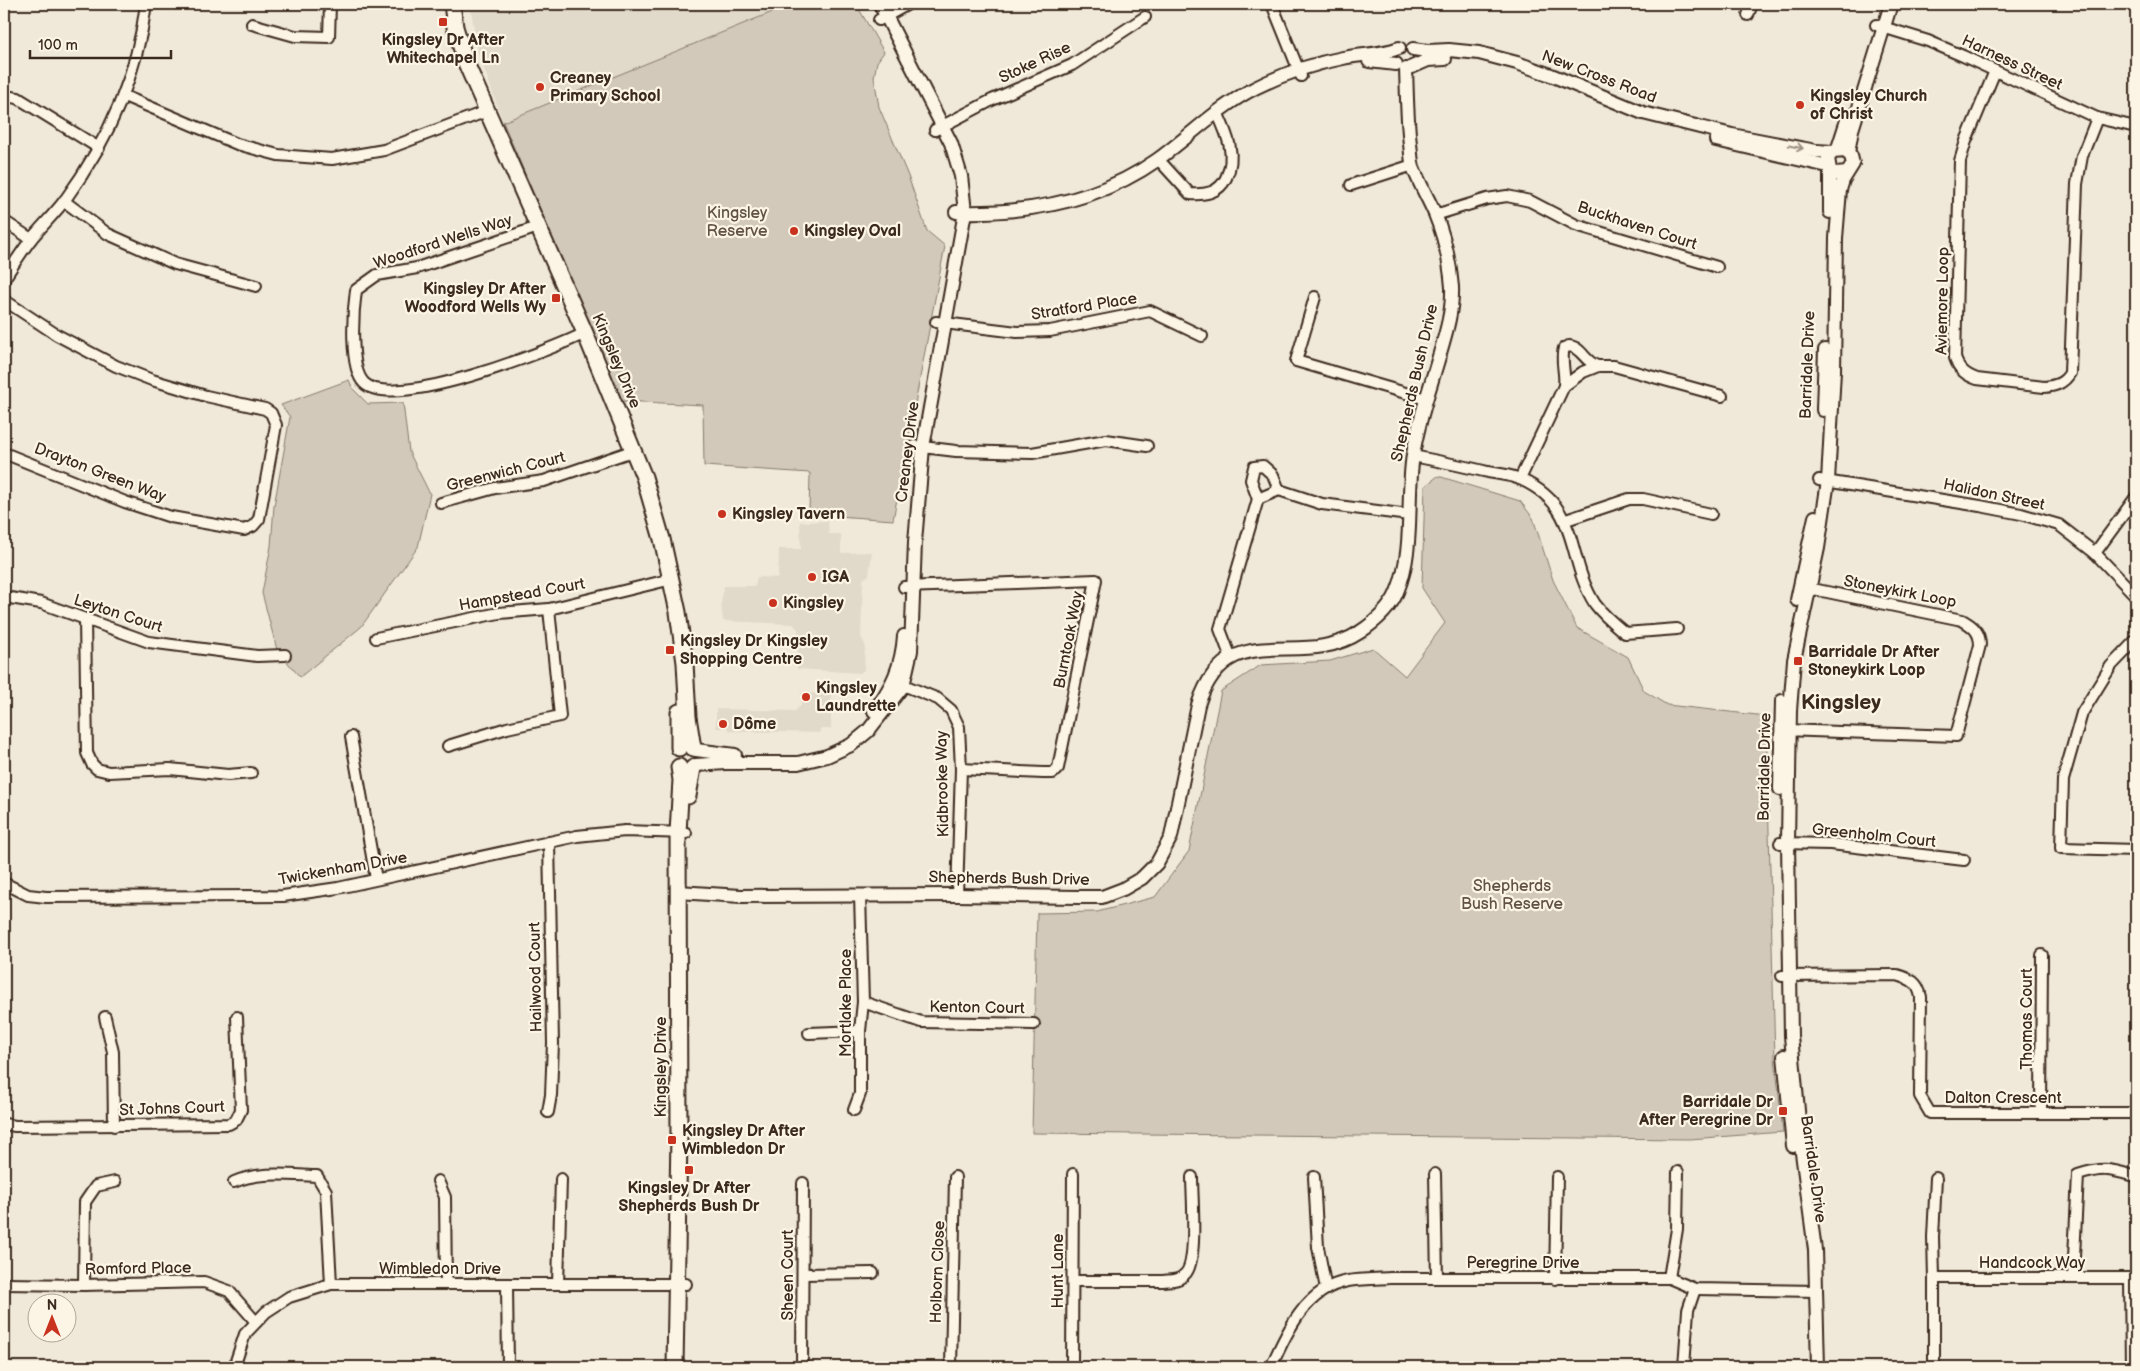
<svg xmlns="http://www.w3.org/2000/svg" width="2140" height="1371" font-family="'Balsamiq Sans',sans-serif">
  <rect width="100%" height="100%" fill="#f0e9d9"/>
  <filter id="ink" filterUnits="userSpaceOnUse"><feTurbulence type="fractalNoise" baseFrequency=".02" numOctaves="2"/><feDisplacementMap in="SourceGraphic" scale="10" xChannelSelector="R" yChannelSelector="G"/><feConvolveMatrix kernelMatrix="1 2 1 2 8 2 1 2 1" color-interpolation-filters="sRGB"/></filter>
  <g filter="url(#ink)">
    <!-- built -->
    <g fill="#e1d9c9">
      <path d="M470 4H792L503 122 478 52Z"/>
      <path d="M828 521 829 534H841V553L872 552 869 575 863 579 861 636 865 645 864 670 860 673 797 669 798 629 793 624 723 621 721 604 724 586H755L757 577 778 578 779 549H801L800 522Z"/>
      <path d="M801 693 831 694V729H820V733L729 731 728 728H716V709L795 711 801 705Z"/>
    </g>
    <!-- green -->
    <g fill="#d2c9ba" stroke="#867a6c">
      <path d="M792 4H856L884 52 877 62 874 77 879 107 908 176 927 231 945 246 893 520 809 514 810 473 704 466 703 405 622 401 503 122Z"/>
      <path d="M349 380 353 389 368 404 403 403 409 452 430 494 418 547 361 627 300 677 277 650 262 593 271 546 274 506 290 417 281 405Z"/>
      <path d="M1438 476 1520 501 1533 518 1553 580 1577 628 1628 657 1644 691 1667 705 1766 716 1775 1059 1783 1132 1690 1139 1032 1133 1037 913 1097 912 1155 897 1189 851 1221 691 1261 665 1330 661 1373 648 1405 676 1445 623 1422 588 1425 486Z"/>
    </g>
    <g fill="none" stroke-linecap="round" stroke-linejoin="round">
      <!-- minor casing -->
      <g stroke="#3b2a1e" stroke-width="14">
        <g id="minor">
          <path d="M1272 4 1301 76"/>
          <path d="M1748 15 1752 4"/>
          <path d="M879 20 908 4"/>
          <path d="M252 24 295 36 329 37 330 4"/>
          <path d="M1876 25 1928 41 1963 56 2097 118 2136 127"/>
          <path d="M1995 71 1966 141 1960 161 1955 358C1959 370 1966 375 1977 379L2044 387C2056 386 2064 383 2070 373L2077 184 2082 156 2097 118"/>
          <path d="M4 96 18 98 99 148"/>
          <path d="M124 96 237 144 278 155 332 159 384 150 487 111"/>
          <path d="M935 130 992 100 1072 65 1145 17"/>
          <path d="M1158 159 1190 194C1205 195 1219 193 1226 178 1237 155 1227 134 1217 112"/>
          <path d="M1351 185 1413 165"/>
          <path d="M64 201 108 234 175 264 256 286"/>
          <path d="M1435 215 1487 199 1507 196 1530 201 1576 225 1717 267"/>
          <path d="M4 221 31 239"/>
          <path d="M538 227 417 268 377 275 356 290C353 311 349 368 364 383 393 412 551 350 585 333"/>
          <path d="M4 279C13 265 22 251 32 238 43 225 55 213 65 200 108 141 137 77 146 4"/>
          <path d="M1315 297 1296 361 1426 399"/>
          <path d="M4 300 57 335 116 366 152 380 206 396 265 409 271 413 276 425 259 519 253 526 244 530 171 517 125 502 4 453"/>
          <path d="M936 322 1017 332 1050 331 1150 311 1202 336"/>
          <path d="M1564 386C1566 374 1560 360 1564 348L1569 346C1582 347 1585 363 1598 366"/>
          <path d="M914 446 956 451 1032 453 1106 440 1147 446"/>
          <path d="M1413 456C1438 461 1463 466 1488 472 1499 474 1512 475 1522 480 1582 508 1565 557 1595 604 1604 616 1614 624 1625 633L1677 629"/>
          <path d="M1520 479 1564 386 1583 372 1598 366H1614L1722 396"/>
          <path d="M1819 480 1980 506 2021 514 2059 525 2095 553 2136 596"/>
          <path d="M1258 499 1251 480 1254 467 1263 466 1273 475 1279 490"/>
          <path d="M441 503 495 488 544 481 635 450"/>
          <path d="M1566 520 1629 499H1643L1711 514"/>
          <path d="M2095 553 2136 497"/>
          <path d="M904 587 1096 580 1058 768 1053 773H1043L961 769"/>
          <path d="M4 597 41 603 149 642 257 656 285 655"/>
          <path d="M85 619 87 753 92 764 97 769 109 772 170 769 228 775 251 773"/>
          <path d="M376 638 499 613 549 609 672 579"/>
          <path d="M2136 640 2111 666 2082 713 2063 780 2061 848 2136 850"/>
          <path d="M1231 658 1220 629 1258 499 1279 490 1322 504 1409 515"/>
          <path d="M896 682 938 699 951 710 959 727 961 769 957 895"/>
          <path d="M1783 730 1956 736 1980 645C1980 632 1973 626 1962 620L1803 587"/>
          <path d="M351 737 376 879"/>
          <path d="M448 746 507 728 560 716 549 609"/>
          <path d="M1780 843 1831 844 1964 860"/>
          <path d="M4 883 28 895 46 897 283 896 338 888 577 836 625 831 686 833"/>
          <path d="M1782 976 1897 975C1911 979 1918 982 1921 997L1920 1096 1930 1113H2136"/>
          <path d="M863 1002 921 1022 1034 1024"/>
          <path d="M105 1017 113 1052 114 1126"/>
          <path d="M809 1033 860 1031"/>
          <path d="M854 1110 860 1094V1031L863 1002 860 895"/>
          <path d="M548 1112 551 1095 553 1043 549 842"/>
          <path d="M2041 1113 2042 955"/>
          <path d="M4 1124 15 1126 229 1124 236 1120 241 1110 237 1017"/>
          <path d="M1435 1174 1437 1278"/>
          <path d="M1314 1177 1318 1247 1326 1289"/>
          <path d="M438 1181 445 1197 446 1284"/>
          <path d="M234 1182C258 1171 290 1175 317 1176L326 1191 331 1284"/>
          <path d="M803 1274 873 1273"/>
          <path d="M1669 1278 1677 1229 1678 1172"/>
          <path d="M1934 1278 1933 1237 1936 1178"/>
          <path d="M2073 1278 2078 1175C2104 1167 2109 1169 2134 1176"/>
          <path d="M1555 1279 1557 1177"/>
          <path d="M1074 1281H1163C1172 1280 1179 1281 1185 1274 1198 1263 1192 1196 1192 1177"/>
          <path d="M4 1284 84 1285 204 1282 229 1291 256 1322"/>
          <path d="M507 1284 508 1367"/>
          <path d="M558 1284 561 1179"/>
          <path d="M84 1285 85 1202 96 1186 115 1182"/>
          <path d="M234 1367 245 1334 266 1312 289 1297 331 1284H686"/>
          <path d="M802 1367 803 1183"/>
          <path d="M951 1367 955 1177"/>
          <path d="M1072 1367 1073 1174"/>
          <path d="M1271 1367C1286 1333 1306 1288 1348 1281 1361 1279 1376 1279 1390 1278H1669L1695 1289 1817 1291"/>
          <path d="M1684 1367 1688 1310 1695 1289"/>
          <path d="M1934 1367V1278H2130L2131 1367"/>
        </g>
      </g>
      <!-- tertiary casing -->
      <g stroke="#3b2a1e" stroke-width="16">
        <g id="tertiary">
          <path d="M1413 49 1428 51 1449 50 1479 53 1517 63 1551 75 1643 113 1732 135 1816 151 1833 152"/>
          <path d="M1369 61 1396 64"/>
          <path d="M1412 67 1428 60 1445 59"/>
          <path d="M1716 140 1828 166"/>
          <path d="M1837 151 1848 117"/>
          <path d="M1848 153 1852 130 1891 4"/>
          <path d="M956 212C1026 214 1099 201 1157 160 1190 136 1218 107 1255 88 1283 74 1312 64 1343 58 1362 54 1381 55 1399 48"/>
          <path d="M1830 212V170"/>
          <path d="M1823 410 1825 350"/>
          <path d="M1797 600 1815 517"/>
          <path d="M874 711C892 687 902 666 904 636"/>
          <path d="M696 750 735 755"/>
          <path d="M696 765 726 763H798L827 756 851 745 868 731 903 686 911 651 915 542 923 447 965 212 961 176 951 143 880 4"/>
          <path d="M1780 789 1782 701"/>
          <path d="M678 892 741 896 957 895 1078 897H1102L1123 889 1142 878 1157 863 1171 837 1198 705C1228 613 1300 672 1360 632 1375 622 1390 609 1397 592 1415 549 1406 500 1413 455 1418 422 1429 391 1438 360 1445 336 1453 312 1452 287 1450 262 1444 236 1435 214 1428 198 1419 183 1413 167 1411 160 1411 151 1410 144 1407 119 1407 94 1406 69"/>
          <path d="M1784 1056 1793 1146"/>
          <path d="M1818 1367 1815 1250 1802 1153 1791 1036 1788 843 1790 710 1794 660 1818 548 1828 481 1834 371 1836 238 1840 190 1843 180 1853 164 1851 156 1845 151 1833 152 1828 158 1830 170 1836 174 1847 173"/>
        </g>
      </g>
      <!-- secondary casing -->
      <g stroke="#3b2a1e" stroke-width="19">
        <g id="secondary">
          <path d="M452 4 455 27 466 63 585 333 644 477 662 539 678 612 685 663 688 717 693 748"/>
          <path d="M679 748V712"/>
          <path d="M688 796 693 768"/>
          <path d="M675 1367 679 1136 678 833 681 780 679 767"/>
        </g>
      </g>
      <!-- minor -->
      <use href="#minor" stroke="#fcf5e5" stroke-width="10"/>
      <!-- tertiary -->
      <use href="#tertiary" stroke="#fcf5e5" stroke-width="12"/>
      <!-- secondary -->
      <use href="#secondary" stroke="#fcf5e5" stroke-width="15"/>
    </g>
    <!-- one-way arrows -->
    <defs><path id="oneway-shaft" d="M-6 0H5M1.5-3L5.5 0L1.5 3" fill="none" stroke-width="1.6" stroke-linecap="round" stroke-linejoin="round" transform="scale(1.25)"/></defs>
    <use stroke="#9c9082" href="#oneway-shaft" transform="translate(1796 147) rotate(11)"/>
  </g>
  <!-- markers -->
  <g fill="#c8321e" stroke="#fcf5e5" stroke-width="2">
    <rect x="438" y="17" width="10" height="10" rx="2.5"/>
    <circle cx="540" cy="87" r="5"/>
    <circle cx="1800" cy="105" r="5"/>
    <circle cx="794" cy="231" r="5"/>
    <rect x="551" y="293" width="10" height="10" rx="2.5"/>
    <circle cx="722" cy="514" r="5"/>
    <circle cx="812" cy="577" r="5"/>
    <circle cx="773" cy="603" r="5"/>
    <rect x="665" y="645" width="10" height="10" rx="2.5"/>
    <rect x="1793" y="656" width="10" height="10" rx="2.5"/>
    <circle cx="806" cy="697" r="5"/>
    <circle cx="723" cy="724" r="5"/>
    <rect x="1778" y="1106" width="10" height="10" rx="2.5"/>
    <rect x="667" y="1135" width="10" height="10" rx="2.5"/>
    <rect x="684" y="1165" width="10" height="10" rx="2.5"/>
  </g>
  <g text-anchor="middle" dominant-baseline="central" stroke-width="4.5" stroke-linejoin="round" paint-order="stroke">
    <!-- poi labels -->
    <g font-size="16" font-weight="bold" fill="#3b2a1e" stroke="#fcf5e5" text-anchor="start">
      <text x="443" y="40" text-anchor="middle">Kingsley Dr After<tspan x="443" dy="18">Whitechapel Ln</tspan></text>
      <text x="550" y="78">Creaney<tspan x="550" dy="18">Primary School</tspan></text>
      <text x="1810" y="96">Kingsley Church<tspan x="1810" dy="18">of Christ</tspan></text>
      <text x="804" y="231">Kingsley Oval</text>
      <text x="546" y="289" text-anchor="end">Kingsley Dr After<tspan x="546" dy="18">Woodford Wells Wy</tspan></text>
      <text x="732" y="514">Kingsley Tavern</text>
      <text x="822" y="577">IGA</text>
      <text x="783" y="603">Kingsley</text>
      <text x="680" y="641">Kingsley Dr Kingsley<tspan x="680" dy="18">Shopping Centre</tspan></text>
      <text x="1808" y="652">Barridale Dr After<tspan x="1808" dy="18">Stoneykirk Loop</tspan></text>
      <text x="816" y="688">Kingsley<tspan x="816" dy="18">Laundrette</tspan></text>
      <text x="733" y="724">Dôme</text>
      <text x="1773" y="1102" text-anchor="end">Barridale Dr<tspan x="1773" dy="18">After Peregrine Dr</tspan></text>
      <text x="682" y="1131">Kingsley Dr After<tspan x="682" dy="18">Wimbledon Dr</tspan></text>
      <text x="689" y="1188" text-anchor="middle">Kingsley Dr After<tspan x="689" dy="18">Shepherds Bush Dr</tspan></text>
    </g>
    <!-- street labels -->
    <g font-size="16" fill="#3b2a1e" stroke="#fcf5e5">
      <text transform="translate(1035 63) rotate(-25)">Stoke Rise</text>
      <text transform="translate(2012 63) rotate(25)">Harness Street</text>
      <text transform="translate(1599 77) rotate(21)">New Cross Road</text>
      <text transform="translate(1637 226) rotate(18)">Buckhaven Court</text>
      <text transform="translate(443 242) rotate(-18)">Woodford Wells Way</text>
      <text transform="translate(1943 301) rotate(-89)">Aviemore Loop</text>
      <text transform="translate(1084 307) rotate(-9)">Stratford Place</text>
      <text transform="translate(616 361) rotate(67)">Kingsley Drive</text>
      <text transform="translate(1808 365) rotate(-88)">Barridale Drive</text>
      <text transform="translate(1415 383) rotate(-77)">Shepherds Bush Drive</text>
      <text transform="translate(908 452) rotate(-83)">Creaney Drive</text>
      <text transform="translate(506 472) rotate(-14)">Greenwich Court</text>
      <text transform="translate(100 473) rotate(21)">Drayton Green Way</text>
      <text transform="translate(1994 495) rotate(12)">Halidon Street</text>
      <text transform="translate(1900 592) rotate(11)">Stoneykirk Loop</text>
      <text transform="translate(522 595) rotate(-10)">Hampstead Court</text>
      <text transform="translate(118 614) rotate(18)">Leyton Court</text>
      <text transform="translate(1069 640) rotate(-79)">Burntoak Way</text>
      <text transform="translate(1765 767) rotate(-89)">Barridale Drive</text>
      <text transform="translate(943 784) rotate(-91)">Kidbrooke Way</text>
      <text transform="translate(1874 836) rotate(6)">Greenholm Court</text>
      <text transform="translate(343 869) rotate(-10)">Twickenham Drive</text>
      <text transform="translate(1009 879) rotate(1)">Shepherds Bush Drive</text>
      <text transform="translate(536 977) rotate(-91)">Hailwood Court</text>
      <text transform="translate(846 1003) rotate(-90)">Mortlake Place</text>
      <text transform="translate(977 1008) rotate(1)">Kenton Court</text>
      <text transform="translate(2027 1019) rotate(-90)">Thomas Court</text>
      <text transform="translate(661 1067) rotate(-90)">Kingsley Drive</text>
      <text x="2003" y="1098">Dalton Crescent</text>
      <text transform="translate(172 1109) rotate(-2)">St Johns Court</text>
      <text transform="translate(1813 1169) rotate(82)">Barridale Drive</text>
      <text x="1523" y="1263">Peregrine Drive</text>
      <text x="2032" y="1263">Handcock Way</text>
      <text transform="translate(138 1269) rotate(-1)">Romford Place</text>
      <text x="440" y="1269">Wimbledon Drive</text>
      <text transform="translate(1058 1271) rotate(-90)">Hunt Lane</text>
      <text transform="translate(938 1272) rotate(-88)">Holborn Close</text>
      <text transform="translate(788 1275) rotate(-90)">Sheen Court</text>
    </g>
    <!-- park labels -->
    <g font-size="16" fill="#615245" stroke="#fcf5e5">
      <text x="737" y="213">Kingsley<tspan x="737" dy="18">Reserve</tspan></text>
      <text x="1512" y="886">Shepherds<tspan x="1512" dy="18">Bush Reserve</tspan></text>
    </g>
    <!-- district labels -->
    <g font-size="21" font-weight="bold" fill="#3b2a1e" stroke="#fcf5e5">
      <text x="1841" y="702">Kingsley</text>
    </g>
  </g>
  <!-- margin -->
  <rect width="2140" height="1371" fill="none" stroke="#fcf5e5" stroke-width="20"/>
  <rect x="10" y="10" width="2120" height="1351" fill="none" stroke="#3b2a1e" stroke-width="2" filter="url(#ink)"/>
  <!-- north arrow -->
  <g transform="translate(52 1318)"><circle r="24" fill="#fcf5e5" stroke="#afa495"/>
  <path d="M0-4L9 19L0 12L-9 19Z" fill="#c8321e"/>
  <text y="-8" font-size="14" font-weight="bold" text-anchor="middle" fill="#3b2a1e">N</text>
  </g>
  <!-- scale -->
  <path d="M30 50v8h141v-8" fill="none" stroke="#3b2a1e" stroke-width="2.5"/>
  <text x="38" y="50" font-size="15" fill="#3b2a1e" stroke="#fcf5e5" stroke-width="4" paint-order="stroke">100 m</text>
</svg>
